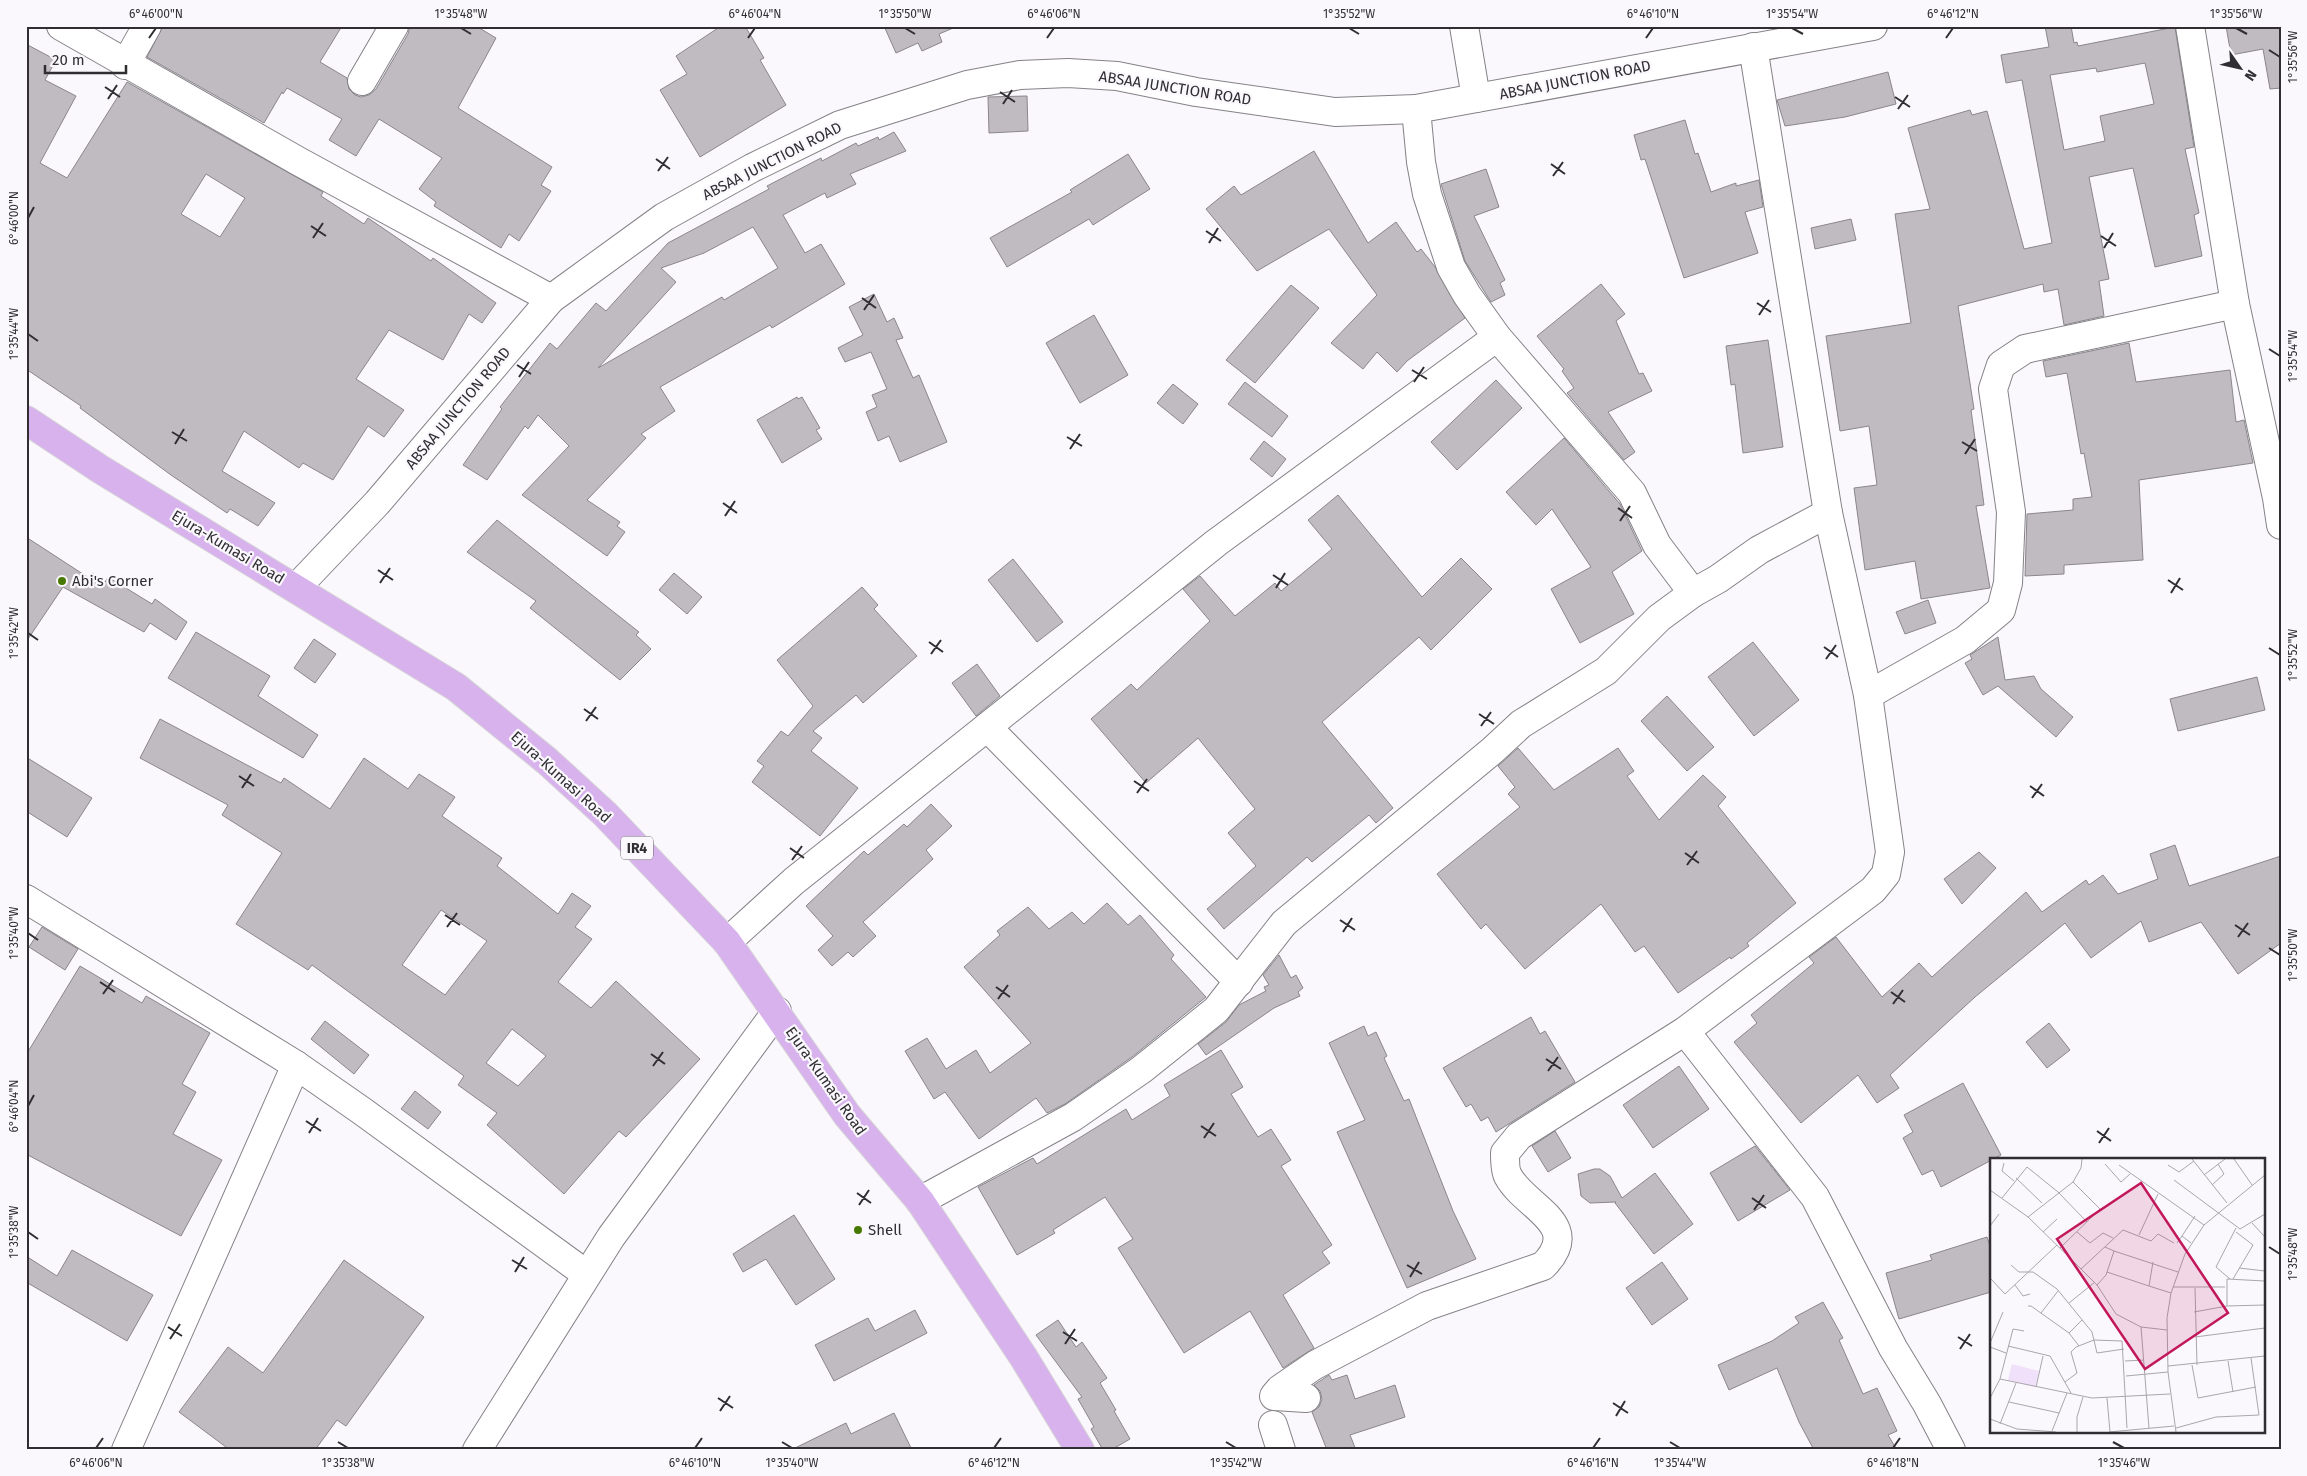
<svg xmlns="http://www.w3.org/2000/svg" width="2307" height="1476" font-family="'Fira Sans',sans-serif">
  <rect width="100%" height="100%" fill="#faf7fd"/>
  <!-- building -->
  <g fill="#bfbbc1" stroke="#89868c" fill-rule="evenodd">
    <path d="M163 26H342L320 62 347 78 349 89 355 95 361 97 369 95 376 89 408 34 410 26H476L496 38 458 108 552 167 541 185 551 191 519 241 509 234 501 248 434 206 436 202 419 189 442 158 379 119 356 156 329 140 342 119 287 88 283 94 282 92 264 123 147 57Z"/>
    <path d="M721 26H745L764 58 760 60 786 105 700 157 660 90 687 74 676 56Z"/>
    <path d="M884 26H958L939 34 942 42 922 51 918 43 896 53Z"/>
    <path d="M2045 26H2071L2074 43 2077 42 2078 46 2175 27 2194 147 2185 149 2199 213 2194 215 2202 256 2155 267 2133 168 2089 177 2109 279 2099 281 2104 316 2064 325 2058 289 2044 292 2043 284 1958 306 1974 409 1971 410 1984 505 1976 506 1990 588 1921 599 1915 561 1865 570 1854 488 1877 485 1869 426 1840 431 1826 336 1911 323 1895 214 1930 209 1908 128 1970 110 1972 115 1987 111 2024 249 2052 243 2022 80 2006 83 2001 55 2049 47ZM2145 63 2154 104 2100 116 2105 141 2064 150 2050 75 2096 68 2097 72Z"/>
    <path d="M2226 26H2281V88L2270 89 2263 49 2231 55Z"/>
    <path d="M26 44 56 60 45 80 76 96 40 163 67 178 127 82 323 192 321 196 364 224 368 218 431 261 433 258 496 303 482 323 469 314 443 360 389 330 356 379 404 410 384 437 368 426 333 480 303 463 299 468 244 431 222 471 275 503 258 526 230 509 227 513 171 475 80 408 81 406 26 369ZM206 174 245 198 220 237 181 214Z"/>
    <path d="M1888 72 1896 104 1845 117 1785 126 1777 100Z"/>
    <path d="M1027 96 1028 131 989 133 988 97Z"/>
    <path d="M1685 120 1695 154 1698 153 1711 192 1736 183V186L1759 180 1763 207 1745 212 1758 253 1684 278 1645 159 1641 160 1634 135Z"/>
    <path d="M894 132 906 151 850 174 856 184 827 198 825 193 783 215 805 253 821 244 845 284 772 328 770 325 660 387 675 411 641 434 646 438 587 500 620 522 617 526 625 532 607 556 522 495 569 446 538 415 528 429 525 426 487 480 463 465 502 409 500 407 550 343 557 349 596 303 606 311 668 243 769 189 767 186 821 158 822 161 856 143 858 146 878 137 879 140ZM753 227 778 268 724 300 722 297 598 368 676 282 661 268 704 253Z"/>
    <path d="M1314 151 1368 243 1396 222 1417 252 1421 249 1435 267 1465 318 1407 361 1397 372 1377 352 1363 369 1331 343 1377 295 1329 229 1257 271 1206 209 1234 186 1241 195Z"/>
    <path d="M1128 154 1150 189 1093 225 1089 219 1007 267 990 238 1072 192 1070 190Z"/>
    <path d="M1486 169 1499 207 1474 216 1505 280 1500 283 1505 295 1491 302 1465 261 1441 184Z"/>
    <path d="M1851 219 1856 240 1815 249 1811 228Z"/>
    <path d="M1601 284 1625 314 1616 321 1639 374 1643 373 1652 391 1608 412 1635 452 1624 460 1567 393 1574 388 1562 371 1564 369 1537 336Z"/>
    <path d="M1291 285 1319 308 1255 383 1226 360Z"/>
    <path d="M874 294 887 322 894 318 903 338 896 340 913 378 919 375 947 442 900 462 889 436 878 441 866 412 877 407 872 395 887 389 871 352 845 362 838 348 863 335 849 307Z"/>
    <path d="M1094 315 1128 375 1080 403 1046 343Z"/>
    <path d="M1768 340 1783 447 1743 453 1735 384 1731 385 1726 346Z"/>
    <path d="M2129 343 2136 382 2230 370 2236 422 2244 420 2253 463 2139 480 2143 560 2064 565V574L2025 576 2027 514 2073 510V499L2092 497 2084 453 2081 454 2067 373 2046 377 2043 361Z"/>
    <path d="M1496 380 1522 408 1457 470 1431 442Z"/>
    <path d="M1245 382 1288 416 1272 437 1228 404Z"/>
    <path d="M1173 384 1198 404 1183 424 1157 403Z"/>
    <path d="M797 397 798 399 802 397 820 428 816 430 822 439 782 463 757 420Z"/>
    <path d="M1564 438 1620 504 1642 551 1612 572 1634 614 1580 643 1551 589 1591 567 1552 509 1536 525 1506 492Z"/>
    <path d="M1264 441 1286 459 1272 477 1250 459Z"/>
    <path d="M1338 495 1422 597 1461 558 1492 589 1431 650 1419 637 1322 722 1393 808 1376 823 1369 815 1312 862 1307 857 1224 929 1207 909 1256 866 1228 833 1255 809 1198 738 1146 783 1091 719 1131 684 1137 690 1210 621 1183 589 1200 576 1235 616 1275 583 1281 591 1332 549 1308 520Z"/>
    <path d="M497 520 639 632 636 635 651 649 620 680 530 608 536 601 467 552Z"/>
    <path d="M26 537 89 578 92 573 105 582 108 577 152 604 155 599 187 622 176 640 150 623 144 632 63 587 26 642Z"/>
    <path d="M1013 559 1063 622 1037 642 988 580Z"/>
    <path d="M674 573 702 597 687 614 659 590Z"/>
    <path d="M862 587 878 605 874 609 917 656 863 703 856 695 813 731 822 738 811 751 858 788 820 836 752 782 764 766 757 761 781 731 788 736 813 706 777 660Z"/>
    <path d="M1928 600 1936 623 1905 634 1896 612Z"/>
    <path d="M196 632 270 676 258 696 318 735 303 758 168 678Z"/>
    <path d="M1998 637 2005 680 2034 676 2041 689 2073 717 2056 737 1998 686 1983 695 1965 663 1972 659 1970 655Z"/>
    <path d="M314 639 336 654 315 683 294 668Z"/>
    <path d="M1753 642 1799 700 1754 736 1708 677Z"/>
    <path d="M977 664 1000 696 976 716 952 683Z"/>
    <path d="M2257 677 2265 710 2178 731 2170 699Z"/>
    <path d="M1667 696 1714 747 1687 771 1641 721Z"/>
    <path d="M160 719 281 783 284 778 330 809 364 758 408 789 419 774 455 797 442 816 502 858 497 866 558 914 572 893 591 906 575 927 592 939 558 982 591 1008 616 981 700 1059 626 1137 619 1131 564 1194 487 1125 497 1113 458 1085 464 1076 312 965 308 970 236 924 282 853 222 815 228 805 140 758ZM441 910 487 941 445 995 402 965ZM512 1029 546 1056 518 1086 486 1063Z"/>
    <path d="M1518 748 1554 790 1618 748 1634 771 1627 776 1659 820 1703 775 1726 797 1718 806 1796 903 1747 943 1749 946 1731 959 1730 957 1678 993 1644 946 1635 952 1601 904 1525 969 1486 924 1481 929 1437 874 1520 807 1508 794 1515 787 1498 766Z"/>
    <path d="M26 757 92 798 67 837 26 811Z"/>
    <path d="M931 804 952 826 926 850 933 859 863 922 876 936 853 957 848 952 832 966 818 950 833 936 806 906 864 851 868 855 904 824 907 827Z"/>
    <path d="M2175 845 2189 886 2281 856V943L2238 974 2201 922 2149 942 2141 921 2091 958 2065 923 1975 997 1890 1075 1899 1088 1877 1103 1858 1075 1801 1123 1734 1042 1757 1023 1751 1015 1814 963 1809 957 1836 937 1882 997 1919 963 1932 977 2026 892 2042 912 2086 880 2089 885 2103 875 2118 894 2158 879 2150 854Z"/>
    <path d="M1979 852 1996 868 1962 904 1944 879Z"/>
    <path d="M1107 903 1128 925 1140 915 1174 955 1171 959 1206 997 1132 1057 1065 1104 1047 1113 1036 1098 979 1139 945 1092 934 1099 905 1051 927 1038 946 1069 976 1050 990 1073 1031 1043 964 967 1000 935 997 931 1028 907 1049 929 1072 912 1084 924Z"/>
    <path d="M42 927 78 949 65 970 29 947Z"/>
    <path d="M1279 955 1291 978 1296 975 1303 988 1298 992 1300 996 1274 1008 1206 1055 1198 1044 1226 1022 1239 1005 1266 991 1264 987 1269 985 1263 975Z"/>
    <path d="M80 966 142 1003 146 996 210 1033 182 1084 196 1092 173 1134 222 1160 181 1236 26 1154V1055Z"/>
    <path d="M1531 1017 1540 1034 1545 1031 1575 1082 1496 1132 1488 1117 1481 1121 1471 1104 1466 1107 1443 1068Z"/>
    <path d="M325 1021 369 1055 354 1074 311 1039Z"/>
    <path d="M2049 1023 2070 1050 2047 1068 2026 1042Z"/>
    <path d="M1364 1026 1368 1036 1376 1032 1387 1056 1384 1058 1404 1101 1409 1099 1453 1211 1476 1259 1407 1288 1337 1132 1365 1120 1329 1043Z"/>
    <path d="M1221 1050 1243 1087 1231 1094 1258 1137 1271 1129 1291 1160 1281 1166 1332 1245 1322 1252 1330 1263 1283 1295 1314 1348 1283 1368 1250 1311 1184 1353 1118 1248 1133 1239 1105 1197 1053 1230 1055 1233 1017 1255 978 1187 1033 1158 1037 1164 1126 1109 1132 1120 1170 1096 1164 1085Z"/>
    <path d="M1679 1066 1709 1109 1653 1148 1623 1105Z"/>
    <path d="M1963 1083 2001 1155 1941 1187 1933 1170 1922 1175 1903 1138 1913 1132 1904 1115Z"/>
    <path d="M415 1091 441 1112 428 1129 401 1109Z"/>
    <path d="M1555 1131 1571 1158 1548 1172 1532 1146Z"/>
    <path d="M1755 1146 1790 1190 1738 1221 1710 1173Z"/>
    <path d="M1594 1169H1600L1610 1176 1622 1198 1655 1173 1693 1224 1654 1254 1615 1203 1616 1202 1590 1203 1581 1196 1578 1174Z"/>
    <path d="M794 1215 835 1279 796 1305 766 1259 743 1272 733 1254Z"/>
    <path d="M1987 1237 1991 1249V1292L1899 1319 1886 1273 1932 1260 1930 1255Z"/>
    <path d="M72 1250 153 1295 127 1341 26 1282V1256L57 1276Z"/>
    <path d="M344 1260 424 1317 346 1426 337 1420 315 1450H230L179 1412 228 1347 263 1373Z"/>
    <path d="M1662 1262 1688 1299 1652 1325 1626 1288Z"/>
    <path d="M1823 1302 1843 1338 1839 1340 1863 1394 1877 1388 1897 1431 1888 1435 1897 1450H1814L1799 1422 1777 1368 1729 1390 1718 1365 1772 1341 1799 1323 1795 1317Z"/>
    <path d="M915 1310 927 1333 834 1381 815 1345 868 1318 875 1331Z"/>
    <path d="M1058 1320 1076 1347 1082 1342 1107 1378 1100 1383 1116 1410 1114 1411 1130 1439 1111 1450H1103L1091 1429 1094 1427 1078 1399 1082 1397 1036 1335Z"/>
    <path d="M1329 1375 1332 1380 1347 1375 1355 1399 1395 1385 1405 1417 1350 1435 1356 1450H1327L1312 1412 1319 1407 1322 1399 1320 1391 1314 1385Z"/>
    <path d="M894 1413 912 1450H791L846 1423 851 1434Z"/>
  </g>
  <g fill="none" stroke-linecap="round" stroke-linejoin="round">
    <!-- minor casing -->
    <g stroke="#858287" stroke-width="30">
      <g id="minor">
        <path d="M61 26 298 161 551 299"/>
        <path d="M1464 26 1476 98"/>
        <path d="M2190 26 2235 304 2277 498 2281 525"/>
        <path d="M125 65 147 26"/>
        <path d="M362 81 394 26"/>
        <path d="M1416 109 1421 162 1427 194 1451 267 1467 295 1497 337 1632 493 1657 545 1693 593 1718 579 1759 550 1828 513"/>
        <path d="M1868 695 1965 640 2001 610 2008 583 2011 512 1993 389 2001 365 2025 349 2235 304"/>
        <path d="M987 727 1216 543 1497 337"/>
        <path d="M26 899 296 1065 362 1111 586 1274"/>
        <path d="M727 942 794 881 987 727 1239 982"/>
        <path d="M1685 1031 1815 1197 1893 1348 1927 1404 1951 1450"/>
        <path d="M920 1201 1073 1117 1141 1070 1216 1010 1284 923 1493 750 1521 724 1606 671 1659 618 1693 593"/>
        <path d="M1306 1398 1274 1396 1280 1389 1315 1365 1427 1306 1543 1266C1585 1224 1525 1208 1508 1176 1505 1171 1505 1160 1505 1153L1519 1136 1685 1031 1873 890 1886 874 1890 852 1868 695 1828 513 1753 47"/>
        <path d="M1273 1425 1281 1450"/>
        <path d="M126 1450 296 1065"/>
        <path d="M477 1450 611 1237 777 1011"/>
      </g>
    </g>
    <!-- tertiary casing -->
    <g stroke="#858287" stroke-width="30">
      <path id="tertiary" d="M296 588 377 503 551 299 664 217 752 168 840 125 967 85 1020 75 1068 73 1117 76 1196 92 1335 112 1416 109 1873 26"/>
    </g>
    <!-- primary casing -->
    <g stroke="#d6d5d6" stroke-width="30">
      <path id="primary" d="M26 420 100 469 456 687 547 761 605 814 727 942 847 1115 920 1201 1024 1358 1080 1450"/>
    </g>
    <!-- minor -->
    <use href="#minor" stroke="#fff" stroke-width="28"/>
    <!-- tertiary -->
    <use href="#tertiary" stroke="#fff" stroke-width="28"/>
    <!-- primary -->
    <use href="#primary" stroke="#d7b2ed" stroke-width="28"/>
  </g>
  <!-- ticks -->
  <path fill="none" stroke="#302e30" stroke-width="2" d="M461 28 471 34M905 28 915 34M1349 28 1359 34M1792 28 1803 34M2236 28 2247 34M149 38 156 28M748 38 755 28M1047 38 1054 28M1646 38 1653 28M1946 38 1953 28M2269 50 2280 57M105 87 120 97M1000 92 1015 102M1895 97 1910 107M108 99 117 85M1003 104 1012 90M1898 109 1908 95M656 159 670 169M1551 164 1565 174M658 171 668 157M1553 176 1563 162M28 218 34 207M311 226 326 236M1206 231 1221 241M2101 236 2116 246M313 238 323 223M1209 243 1218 228M2104 248 2113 233M862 298 876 308M1757 303 1771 312M864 310 874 295M1759 315 1769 300M28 334 38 341M2269 349 2280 356M517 365 531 374M1412 370 1427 379M519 377 529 362M1414 382 1424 367M172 432 187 441M1067 437 1082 446M1962 442 1977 451M175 444 184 429M1070 449 1080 434M1965 454 1975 439M723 503 737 513M1618 508 1632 518M725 516 735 501M1620 521 1630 506M378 570 393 580M1273 575 1288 585M2168 580 2183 590M380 583 390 568M1276 588 1285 573M2171 593 2180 578M28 633 38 640M929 642 943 652M1824 647 1838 657M2269 648 2280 655M931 654 941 640M1826 659 1836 645M584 709 598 719M1479 714 1494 724M586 721 596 707M1481 726 1491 712M239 776 254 786M1134 781 1149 791M2030 786 2044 796M242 788 251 774M1137 793 1147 779M2032 798 2042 784M790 848 804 858M1685 853 1699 863M792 860 802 846M1687 865 1697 851M445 915 460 925M1340 920 1355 930M2235 925 2250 935M447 927 457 913M1343 932 1352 918M28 933 38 940M2238 937 2248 923M2269 948 2280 955M100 982 115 992M996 987 1010 997M1891 992 1905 1002M103 994 113 980M998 999 1008 985M1893 1004 1903 990M651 1054 665 1064M1546 1059 1561 1069M653 1066 663 1052M1548 1071 1558 1057M28 1106 34 1095M306 1121 321 1131M1201 1126 1216 1136M2097 1131 2111 1141M309 1133 318 1118M1204 1138 1214 1123M2099 1143 2109 1128M857 1193 871 1203M1752 1198 1766 1208M859 1205 869 1190M1754 1210 1764 1195M28 1232 38 1239M2269 1247 2280 1254M512 1260 527 1269M1407 1265 1422 1274M515 1272 524 1257M1410 1277 1419 1262M168 1327 182 1336M1063 1332 1077 1341M1958 1337 1972 1346M170 1339 180 1324M1065 1344 1075 1329M1960 1349 1970 1334M718 1398 733 1408M1613 1403 1628 1413M720 1411 730 1396M1616 1416 1625 1401M338 1442 348 1448M782 1442 792 1448M1226 1442 1236 1448M1670 1442 1680 1448M2113 1442 2124 1448M96 1448 103 1438M695 1448 702 1438M994 1448 1001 1438M1593 1448 1600 1438M1893 1448 1900 1438"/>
  <!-- markers -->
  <g fill="#477901" stroke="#faf7fd" stroke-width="2">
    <circle cx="62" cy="581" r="5"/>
    <circle cx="858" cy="1230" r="5"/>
  </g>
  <g text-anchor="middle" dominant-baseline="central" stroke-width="4.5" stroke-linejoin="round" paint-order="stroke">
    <!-- shield labels -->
    <rect fill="#faf7fd" stroke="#6d6a6e" stroke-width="1" x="621" y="836.5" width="32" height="23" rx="4"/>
    <g font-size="14" font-weight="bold" fill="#302e30">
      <text x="637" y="848">IR4</text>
    </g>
    <!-- street labels -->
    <g font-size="15" fill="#302e30" stroke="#faf7fd">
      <text transform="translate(1575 80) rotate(-11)">ABSAA JUNCTION ROAD</text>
      <text transform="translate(1175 88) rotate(9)">ABSAA JUNCTION ROAD</text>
      <text transform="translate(772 161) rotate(-27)">ABSAA JUNCTION ROAD</text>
      <text transform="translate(458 408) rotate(-50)">ABSAA JUNCTION ROAD</text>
      <text transform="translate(228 547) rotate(31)">Ejura-Kumasi Road</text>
      <text transform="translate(561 777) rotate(42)">Ejura-Kumasi Road</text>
      <text transform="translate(826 1081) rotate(55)">Ejura-Kumasi Road</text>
    </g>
    <!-- poi labels -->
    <g font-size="15" fill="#302e30" stroke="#faf7fd" text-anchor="start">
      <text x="72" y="581">Abi's Corner</text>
      <text x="868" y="1230">Shell</text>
    </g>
  </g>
  <!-- overview -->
  <g transform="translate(1990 1158)">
    <rect width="275" height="275" fill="#faf7fd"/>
    <path d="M22 206 49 213 45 229 18 222Z" fill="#f0e0fa"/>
    <path fill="none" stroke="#a9a7ab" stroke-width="1" d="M202 1 237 45M244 1 262 27M14 5 12 13 24 23M115 6 131 24 140 16M129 7 214 67M178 7 189 14 204 3M214 17 235 1M26 20 52 45M184 22 250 71 275 56M222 27 234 16 228 6M0 32 38 59 83 103 107 127 126 156 151 169 177 172M12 40 37 9 68 34 97 64M38 59 83 24 91 10 92 1M262 65 275 79M0 68 9 56M53 74 67 61M87 74 100 85 113 75 123 80M149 77 168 36M192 78 205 58M187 85 192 78 201 85M70 90 110 51 83 24M124 93 188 114M163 104 159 128 181 135M21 107 29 114H43L67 131 102 174 107 195 134 191M249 110 275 113M91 111 133 72 161 83 168 76 184 85M117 114 159 128M0 120 15 136 67 87M240 121 226 109 246 70M243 121 263 87 246 74M25 127 33 138 40 136M107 127 116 117 124 93 115 89M183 129H235M205 130 207 207M79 145 105 124M38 148H41L79 175 89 188M237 148V121L275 123M204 154 237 148 275 147M51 155 68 133M151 169 159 270M79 175 92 162M205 179 275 170M0 185 13 154M18 188 60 198 81 235M0 189 16 195M135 203 154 202M238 203 243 234M202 207 208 240 266 229M178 208 275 198M136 218 178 214M10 221 102 240 180 236M75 224 87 215 81 194 86 189 104 182 132 183 137 270M46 229 53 198M0 240 10 221 23 171 34 173M117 240 120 274M19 244 69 255M0 261 27 271 66 274M10 266 26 225M186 270 226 259 269 257 261 200M62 273 77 235M87 274V259L93 239M119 274 184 268M186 274 178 214 177 160 181 135 195 96 214 67 275 17"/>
    <path fill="#c2185b" fill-opacity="0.15" stroke="#c2185b" stroke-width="2.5" d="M151 25 238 155 155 211 67 81Z"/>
    <rect width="275" height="275" fill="none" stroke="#302e30" stroke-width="2.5"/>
  </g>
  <!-- border -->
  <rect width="2307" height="1476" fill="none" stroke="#faf7fd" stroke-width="55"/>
  <!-- north arrow -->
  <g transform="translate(2240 68) rotate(124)" stroke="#faf7fd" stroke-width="4" paint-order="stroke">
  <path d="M0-4L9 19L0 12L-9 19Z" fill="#302e30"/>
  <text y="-8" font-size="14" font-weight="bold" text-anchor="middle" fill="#302e30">N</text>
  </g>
  <!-- scale -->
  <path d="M45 65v8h81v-8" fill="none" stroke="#302e30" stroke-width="2.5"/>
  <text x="52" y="65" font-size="15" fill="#302e30" stroke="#faf7fd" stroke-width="4" paint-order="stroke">20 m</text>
  <rect x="28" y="28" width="2252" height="1420" fill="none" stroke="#302e30" stroke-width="2"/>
  <g font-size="12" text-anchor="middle" fill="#302e30">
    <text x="156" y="18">6°46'00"N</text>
    <text x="461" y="18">1°35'48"W</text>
    <text x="755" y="18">6°46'04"N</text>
    <text x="905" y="18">1°35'50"W</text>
    <text x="1054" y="18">6°46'06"N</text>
    <text x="1349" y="18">1°35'52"W</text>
    <text x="1653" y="18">6°46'10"N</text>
    <text x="1792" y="18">1°35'54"W</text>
    <text x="1953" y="18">6°46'12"N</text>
    <text x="2236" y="18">1°35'56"W</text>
    <text transform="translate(2293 57) rotate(-90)" y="4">1°35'56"W</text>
    <text transform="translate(14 218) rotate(-90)" y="4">6°46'00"N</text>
    <text transform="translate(14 334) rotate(-90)" y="4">1°35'44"W</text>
    <text transform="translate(2293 356) rotate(-90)" y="4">1°35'54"W</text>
    <text transform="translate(14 633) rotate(-90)" y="4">1°35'42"W</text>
    <text transform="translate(2293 655) rotate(-90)" y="4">1°35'52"W</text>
    <text transform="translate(14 933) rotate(-90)" y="4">1°35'40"W</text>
    <text transform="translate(2293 955) rotate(-90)" y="4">1°35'50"W</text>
    <text transform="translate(14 1106) rotate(-90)" y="4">6°46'04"N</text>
    <text transform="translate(14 1232) rotate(-90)" y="4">1°35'38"W</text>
    <text transform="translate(2293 1254) rotate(-90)" y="4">1°35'48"W</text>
    <text x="96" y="1467">6°46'06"N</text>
    <text x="348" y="1467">1°35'38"W</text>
    <text x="695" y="1467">6°46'10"N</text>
    <text x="792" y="1467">1°35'40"W</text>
    <text x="994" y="1467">6°46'12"N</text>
    <text x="1236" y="1467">1°35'42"W</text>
    <text x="1593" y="1467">6°46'16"N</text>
    <text x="1680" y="1467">1°35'44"W</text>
    <text x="1893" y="1467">6°46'18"N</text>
    <text x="2124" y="1467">1°35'46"W</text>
  </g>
</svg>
